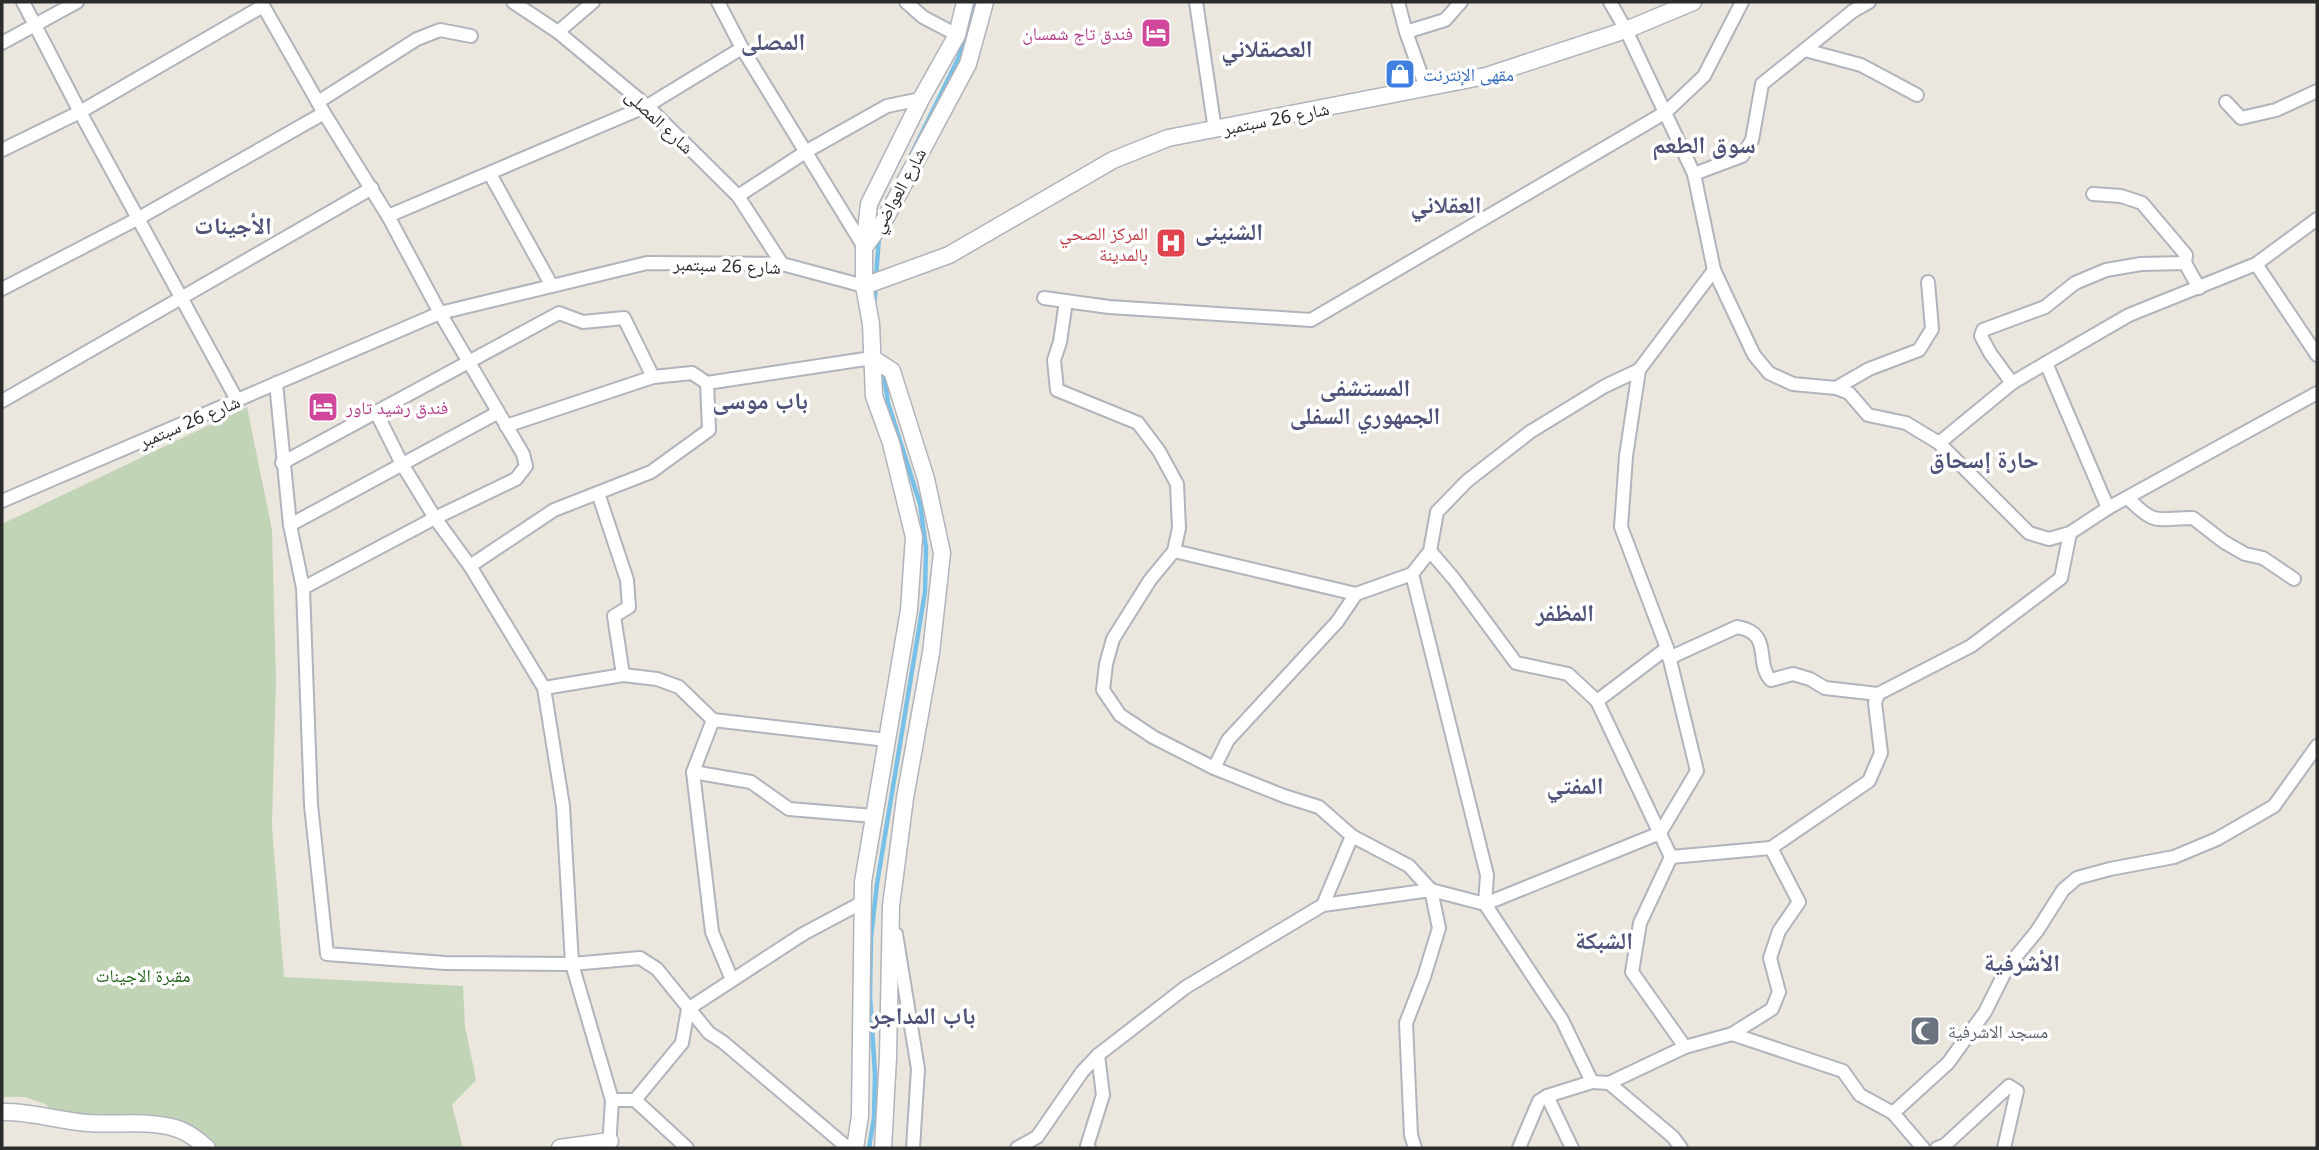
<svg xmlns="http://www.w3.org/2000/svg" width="2319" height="1150" font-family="'Noto Sans','Noto Naskh Arabic',sans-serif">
  <rect width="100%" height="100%" fill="#ebe7de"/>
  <!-- cemetery -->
  <path fill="#c2d4b6" d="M247 407 272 530 276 679 272 826 284 977 463 986 465 1026 476 1080 452 1105 463 1148H213L206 1135 173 1119 89 1117 53 1112 45 1104 25 1097H2V524Z"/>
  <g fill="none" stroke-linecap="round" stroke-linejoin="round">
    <!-- stream -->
    <g stroke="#77c0e7" stroke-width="4.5">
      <path d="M911 155 959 57 977 2"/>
      <path d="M876 277 879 237"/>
      <path d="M874 305 876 286"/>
      <path d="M869 1148 874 1118 875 1074 870 996 871 937 877 884 925 592 926 548 920 504 888 403 883 369"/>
    </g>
    <!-- street casing -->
    <g stroke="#b1b3bd" stroke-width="16">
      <g id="street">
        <path d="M23 2 80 112 237 400"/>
        <path d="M261 2 324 113 388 216 440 313 523 454 526 466 516 479 435 518 303 588"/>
        <path d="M513 2 558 32 647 106 738 196 782 264"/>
        <path d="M718 2 742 48 864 247"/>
        <path d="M906 2 923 17 957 35"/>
        <path d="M1196 2 1215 130"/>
        <path d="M1398 2 1406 32 1426 88"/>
        <path d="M558 32 593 2"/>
        <path d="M1406 32 1445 20 1461 2"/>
        <path d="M2 43 77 2"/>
        <path d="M1805 50 1861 65 1917 95"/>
        <path d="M318 102 417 39 440 30 471 36"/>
        <path d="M2226 102 2241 118 2276 110 2317 91"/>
        <path d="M2 150 80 112 263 6"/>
        <path d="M490 174 552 286"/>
        <path d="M1694 174 1742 156 1752 140 1762 84 1853 11 1869 2"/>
        <path d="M2093 194 2121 196 2142 203 2186 255 2185 263"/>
        <path d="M738 196 807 151 887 106 921 99"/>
        <path d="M388 216 647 106 742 48"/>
        <path d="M2256 264 2317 355"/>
        <path d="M1714 270 1754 355 1769 373 1793 384 1836 388 1849 393 1868 415 1906 423 1939 443 2029 533 2049 539 2070 533"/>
        <path d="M2 289 139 218 324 113"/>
        <path d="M1044 298 1109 307 1311 320 1666 112 1704 76 1742 2"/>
        <path d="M1066 301 1060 342 1054 360 1057 390 1138 423 1159 451 1177 484 1179 528 1174 551 1150 580 1113 639 1106 664 1103 690 1120 715 1153 737 1214 768 1284 796 1319 807 1352 836"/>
        <path d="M2046 363 2108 508"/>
        <path d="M276 383 290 525 303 588 311 805 327 954 445 963 572 964 640 958 657 969 709 1033 723 1042 848 1148"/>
        <path d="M2012 383 1990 353 1981 336 1983 330 2045 307 2075 283 2106 270 2141 264 2185 263 2199 288"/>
        <path d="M1836 388 1869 369 1919 350 1932 329 1928 282"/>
        <path d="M2 401 372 188"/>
        <path d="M377 414 402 464 435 518 470 566 544 688 563 806 572 964 612 1100 609 1148"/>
        <path d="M506 426 653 377 692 373 707 383 872 358"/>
        <path d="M1939 443 2012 383 2046 363 2129 315 2256 264 2317 219"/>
        <path d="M282 463 559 313 583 322 624 318 653 377"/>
        <path d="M598 493 627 580 629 607 614 616 623 675"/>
        <path d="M2128 498C2156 527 2157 518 2193 518L2224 542 2245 554 2263 558 2294 579"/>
        <path d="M2 501 440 313 647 263 782 264 864 286"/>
        <path d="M290 525 497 413"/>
        <path d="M1174 551 1356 594"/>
        <path d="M1430 551 1454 579 1516 663 1568 674 1597 701 1671 857 1640 923 1632 972 1685 1047"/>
        <path d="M470 566 554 510 651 472 709 430 707 383"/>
        <path d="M1669 658 1737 627C1774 633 1754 663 1771 680L1793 674 1810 679 1825 688 1878 694"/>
        <path d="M544 688 623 675 657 679 679 687 713 720 887 740"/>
        <path d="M1597 701 1667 648"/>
        <path d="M713 720 693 772 712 932 732 980"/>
        <path d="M1214 768 1228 740 1337 622 1356 594 1412 574"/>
        <path d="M693 772 751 782 789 809 874 816"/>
        <path d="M1671 857 1771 848"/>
        <path d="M896 934 918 1069 913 1148"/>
        <path d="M1732 1034 1843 1071 1860 1095 1893 1113 1923 1148"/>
        <path d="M1592 1082 1609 1083 1685 1047 1732 1034 1772 1009 1779 992 1770 958 1779 931 1799 902 1771 848 1869 781 1881 753 1875 703 1878 694 1971 646 2061 578 2070 533 2108 508 2317 393"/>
        <path d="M1609 1083 1673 1137 1681 1148"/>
        <path d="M1547 1096 1572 1148"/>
        <path d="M612 1100H635L687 1148"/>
        <path d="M635 1100 682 1043 688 1009 803 934 863 902"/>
        <path d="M1893 1113 1948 1063 1985 1012 2008 966 2037 931 2063 890 2077 878 2110 869 2174 857 2217 839 2274 806 2317 746"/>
        <path d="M1017 1148 1037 1137 1082 1072 1098 1055 1186 987 1323 905 1431 890 1409 866 1352 836 1323 905"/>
        <path d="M1089 1148 1087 1146 1103 1095 1098 1055"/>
        <path d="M1415 1148 1411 1135 1406 1023 1424 977 1439 928 1431 890 1485 904 1660 833 1697 771 1667 648 1621 527 1626 456 1639 370 1714 270 1694 174 1626 30 1610 2"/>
        <path d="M1519 1148 1539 1101 1547 1096 1592 1082 1562 1020 1485 904 1487 875 1412 574 1430 551 1437 512 1467 481 1530 432 1605 386 1639 370"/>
        <path d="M1937 1148 1945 1145 2009 1086 2017 1091 2004 1148"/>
      </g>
    </g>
    <!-- secondary casing -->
    <g stroke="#b1b3bd" stroke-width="19">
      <g id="secondary">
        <path d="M866 245 885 219 968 64 985 2"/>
        <path d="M864 286 949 255 1113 160 1168 138 1486 76 1626 30 1693 2"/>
        <path d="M872 358 892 371 926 479 942 553 931 653 905 798 891 906 888 1057 883 1148"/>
        <path d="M2 1112C31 1111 59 1121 88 1123 117 1125 147 1120 175 1128 186 1131 198 1140 207 1148"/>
        <path d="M560 1148 610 1141"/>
        <path d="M855 1148 860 1116 863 882 909 610 914 537 891 443 874 396 871 324 864 286V247L869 204 921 99 957 35 965 2"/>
      </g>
    </g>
    <!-- street -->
    <use href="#street" stroke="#fff" stroke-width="12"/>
    <!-- secondary -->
    <use href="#secondary" stroke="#fff" stroke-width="16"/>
  </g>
  <!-- icons -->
  <defs>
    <g id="hotel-square" transform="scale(1.575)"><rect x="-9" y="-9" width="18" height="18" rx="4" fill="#d1479c" stroke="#fff"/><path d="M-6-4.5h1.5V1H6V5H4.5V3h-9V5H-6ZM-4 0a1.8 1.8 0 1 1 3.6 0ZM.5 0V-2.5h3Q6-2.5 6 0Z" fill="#fff"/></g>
    <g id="shop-square" transform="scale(1.575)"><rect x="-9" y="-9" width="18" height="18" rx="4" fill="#3f7fe0" stroke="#fff"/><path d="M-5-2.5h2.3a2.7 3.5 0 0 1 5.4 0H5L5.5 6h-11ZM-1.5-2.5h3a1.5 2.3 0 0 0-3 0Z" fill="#fff"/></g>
    <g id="hospital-square" transform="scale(1.575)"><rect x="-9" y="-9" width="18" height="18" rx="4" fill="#e0444e" stroke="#fff"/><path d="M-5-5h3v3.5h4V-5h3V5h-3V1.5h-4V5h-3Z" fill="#fff"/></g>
    <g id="mosque-square" transform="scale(1.575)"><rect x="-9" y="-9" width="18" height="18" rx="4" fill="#6b7280" stroke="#fff"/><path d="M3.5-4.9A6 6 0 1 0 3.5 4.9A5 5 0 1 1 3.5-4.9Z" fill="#fff"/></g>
  </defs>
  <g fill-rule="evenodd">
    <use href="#hotel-square" x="1156" y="33"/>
    <use href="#shop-square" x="1400" y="74"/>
    <use href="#hospital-square" x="1171" y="243"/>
    <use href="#hotel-square" x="323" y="407"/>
    <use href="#mosque-square" x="1925" y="1031"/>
  </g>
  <g text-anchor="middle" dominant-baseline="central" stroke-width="7" stroke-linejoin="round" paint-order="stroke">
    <!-- hotel labels -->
    <g font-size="18" fill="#b23c85" stroke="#fff" text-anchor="end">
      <text x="1133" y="33">فندق تاج شمسان</text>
      <text x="346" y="407" text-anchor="start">فندق رشيد تاور</text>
    </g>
    <!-- shop labels -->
    <g font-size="18" fill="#366cbe" stroke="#fff" text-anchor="start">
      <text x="1423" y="74">مقهى الإنترنت</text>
    </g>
    <!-- street labels -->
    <g font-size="18" fill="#2b2b2b" stroke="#fff">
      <text transform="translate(1276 118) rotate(-11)">شارع 26 سبتمبر</text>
      <text transform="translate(660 121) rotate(43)">شارع المصلى</text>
      <text transform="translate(898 190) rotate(-61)">شارع العواضي</text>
      <text transform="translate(727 265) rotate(2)">شارع 26 سبتمبر</text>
      <text transform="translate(189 421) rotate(-23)">شارع 26 سبتمبر</text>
    </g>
    <!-- health labels -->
    <g font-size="18" fill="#be3a42" stroke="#fff" text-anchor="end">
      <text x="1148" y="233">المركز الصحي<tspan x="1148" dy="21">بالمدينة</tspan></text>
    </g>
    <!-- park labels -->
    <g font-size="18" fill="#28631f" stroke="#fff">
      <text x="143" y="975">مقبرة الاجينات</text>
    </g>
    <!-- worship labels -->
    <g font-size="18" fill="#5b616d" stroke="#fff" text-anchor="start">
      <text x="1948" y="1031">مسجد الاشرفية</text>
    </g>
    <!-- district labels -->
    <g font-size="24" font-weight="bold" fill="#4e5278" stroke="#fff">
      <text x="773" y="40">المصلى</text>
      <text x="1267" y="47">العصقلاني</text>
      <text x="1704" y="143">سوق الطعم</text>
      <text x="1446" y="203">العقلاني</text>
      <text x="233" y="224">الأجينات</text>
      <text x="1229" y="230">الشنينى</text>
      <text x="1365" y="386">المستشفى<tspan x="1365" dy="28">الجمهوري السفلى</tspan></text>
      <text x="760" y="399">باب موسى</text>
      <text x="1984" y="458">حارة إسحاق</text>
      <text x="1565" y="611">المظفر</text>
      <text x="1575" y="784">المفتي</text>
      <text x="1604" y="939">الشبكة</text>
      <text x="2022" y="961">الأشرفية</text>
      <text x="923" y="1014">باب المداجر</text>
    </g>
  </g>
  <!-- border -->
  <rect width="2319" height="1150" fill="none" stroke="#2b2b2b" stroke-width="7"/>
</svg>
